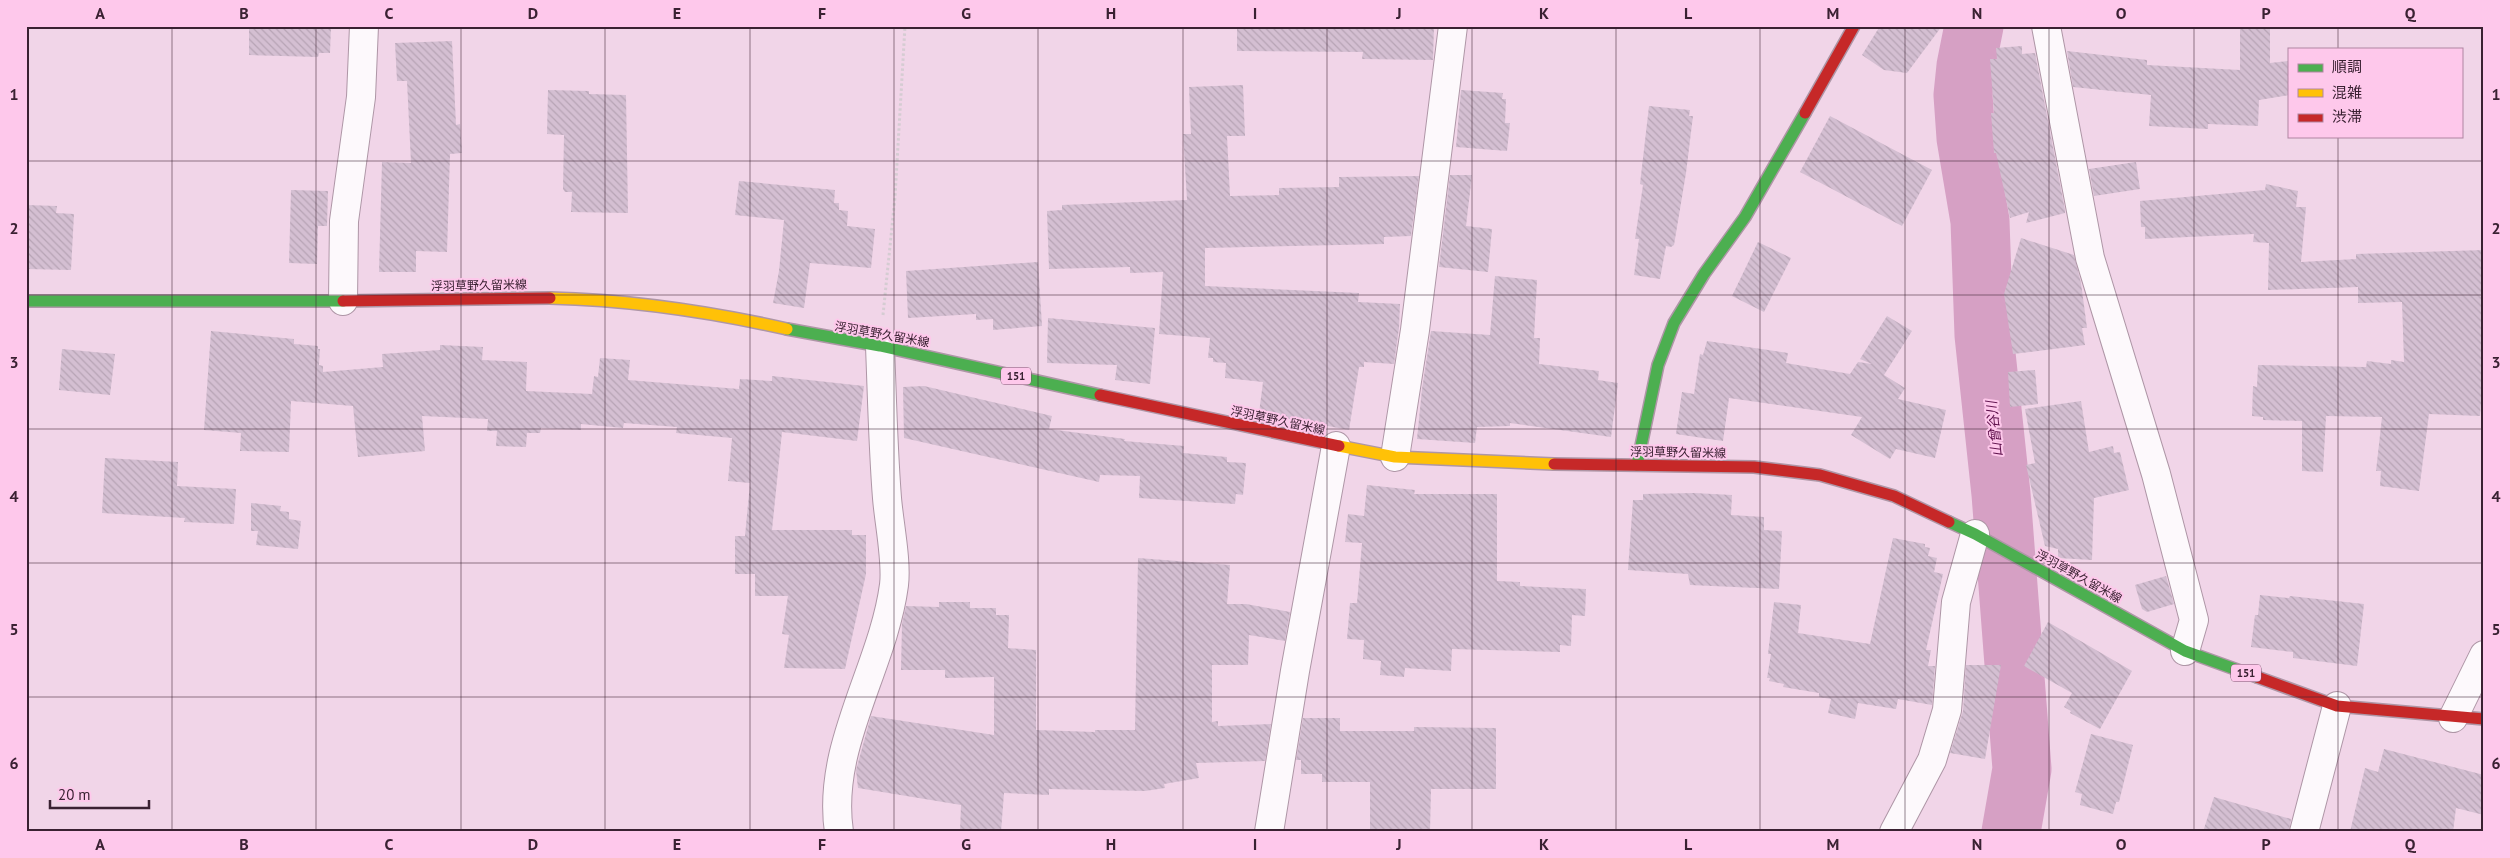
<svg xmlns="http://www.w3.org/2000/svg" width="2510" height="858" font-family="'PT Sans','Noto Sans JP',sans-serif">
  <defs>
    <pattern id="building-back-hatch" width="6" height="6" patternUnits="userSpaceOnUse" patternTransform="scale(1.25)"><rect width="6" height="6" fill="#d4bfd2"/><path d="M-1 5l2 2M0 0l6 6M5-1l2 2" fill="none" stroke="#b7a4b5"/></pattern>
  </defs>
  <rect width="100%" height="100%" fill="#f1d5e8"/>
  <g fill="none" stroke-linecap="round" stroke-linejoin="round">
    <!-- river -->
    <path stroke="#d6a0c4" stroke-width="59" d="M1974 26 1966 66 1963 95 1966 138 1980 221 1984 335 2001 494 2022 769 2011 832"/>
  </g>
  <!-- building -->
  <g fill="url(#building-back-hatch)">
    <path d="M249 26H331L330 53H319L318 57 249 55Z"/>
    <path d="M1237 26H1434L1433 60 1362 59 1363 52 1237 51Z"/>
    <path d="M1880 26H1942L1907 73 1884 70 1862 55Z"/>
    <path d="M2240 26H2270V63L2289 61V95L2259 100 2258 126 2208 124V129L2149 126 2151 95 2073 87 2067 51 2147 60V65L2240 70Z"/>
    <path d="M452 41 456 125 460 124 462 153 450 154 447 252 416 251V272H379L382 162 411 163 407 81H397L395 43Z"/>
    <path d="M2022 46V54L2035 53 2065 210V213L2026 223 2029 212 2010 218 1996 153H1994L1991 113H1994L1990 59H1997L1996 48Z"/>
    <path d="M1243 85 1245 136H1227L1230 196 1279 195V188L1339 187V177L1419 176 1411 236 1384 237V244L1205 248V286L1359 293 1358 302 1400 304 1399 328 1394 364 1364 362V367H1359L1349 430 1259 413 1263 382 1225 378 1226 363 1213 362V358H1208L1210 338 1159 334 1163 272 1130 273V267L1049 269 1047 211 1062 210V205L1187 200 1183 134H1191L1189 87Z"/>
    <path d="M548 90 589 91V94L626 95 628 213 571 212 572 192H565L563 189 564 135 547 134Z"/>
    <path d="M1461 90 1503 93 1502 99H1506L1505 123H1510L1507 151 1456 147Z"/>
    <path d="M1649 106 1690 110 1689 116H1693L1686 173 1674 245 1671 247 1666 246 1660 279 1634 275 1639 239H1635L1643 185 1640 184Z"/>
    <path d="M1830 116 1932 170 1902 226 1800 172Z"/>
    <path d="M2136 162 2140 189 2094 196 2089 169Z"/>
    <path d="M1450 175H1472L1466 226 1492 229 1488 272 1439 267Z"/>
    <path d="M739 181 835 190 834 203H839V210L848 211 847 226 875 229 871 268 810 263 804 308 773 303 779 271 784 220 735 215Z"/>
    <path d="M2266 184 2298 191 2296 207H2306L2301 262 2356 259V254L2484 250V404H2481L2480 416 2429 414 2419 491 2380 486 2381 471H2376L2382 417 2326 416 2323 472 2302 471V421L2263 420V417L2252 416 2253 386 2257 387 2258 365 2366 367 2367 361 2391 364V360L2404 362 2402 302 2358 303V287L2268 290 2269 243 2253 242 2254 234 2145 239V227H2141L2140 201 2265 190Z"/>
    <path d="M291 190 328 191 327 226H318L317 264 289 263Z"/>
    <path d="M26 205 57 206 56 213 74 214 71 270 26 269Z"/>
    <path d="M2021 238 2074 255 2081 283 2087 328H2082L2085 345 2013 354 2004 294Z"/>
    <path d="M1758 242 1791 258 1764 312 1732 296Z"/>
    <path d="M1038 262 1042 326 993 330V319L976 320V314L908 318 906 271Z"/>
    <path d="M1495 276 1537 280 1534 338H1540L1539 364 1599 371 1598 380 1618 383 1611 437 1510 423V426L1477 427 1475 443 1417 439 1422 389 1431 331 1490 335Z"/>
    <path d="M1887 316 1912 331 1884 375 1905 388 1898 399 1946 410 1935 458 1896 449 1890 459 1851 435 1862 417 1729 398 1723 441 1676 434 1682 392 1694 394 1700 354 1703 355 1707 341 1788 353 1786 363 1850 374 1858 362 1872 364 1860 359Z"/>
    <path d="M1048 318 1155 328 1150 384 1115 380 1117 365 1047 363Z"/>
    <path d="M211 331 294 339V344L318 346V349H320L319 365 323 366V372L383 367 382 354 440 350V345L483 347 482 360 527 362 526 391 592 394 594 376 598 377 600 358 630 360 628 380 739 389 740 379 772 381V376L864 386 857 441 782 432 772 530H852V535H866V574L845 669 784 668 789 635 782 634 788 596H755V574H735V536H745L750 483 728 481 732 438 676 433 677 427 624 423 623 428 581 424V430L541 428 540 433H527L526 447 496 446 497 431H487L488 419 422 416 425 451 358 457 353 406 291 401 289 452 240 451 241 433 204 430Z"/>
    <path d="M62 349 115 354 110 395 59 390Z"/>
    <path d="M2035 370 2038 404 2010 407 2008 372Z"/>
    <path d="M924 386 1052 416 1049 429 1125 439 1124 441 1184 446 1183 453 1227 457V462L1246 463 1243 495 1236 494 1235 504 1139 498 1140 476 1100 475 1099 482 904 438 903 387Z"/>
    <path d="M2081 401 2089 452 2113 446 2114 453 2120 452 2129 490 2094 498 2092 560 2058 558V549L2045 546 2026 465 2035 463 2025 409Z"/>
    <path d="M105 458 178 462 177 486 236 489 234 524 184 522 185 518 102 513Z"/>
    <path d="M1367 485 1415 490 1414 494H1497V581L1520 582V586L1586 589 1585 616 1572 615 1571 646 1560 645V652L1452 649 1451 671 1405 668 1404 677 1380 675 1381 661 1363 659 1364 640 1347 639 1350 603H1357L1362 543 1345 542 1348 514 1364 516Z"/>
    <path d="M1694 493 1732 495 1731 515 1764 517V530L1782 531 1779 589 1690 585 1688 574 1628 570 1633 500H1643V494Z"/>
    <path d="M251 503 281 506 280 511 289 512V519L301 521 298 549 256 545 258 531H251Z"/>
    <path d="M1893 538 1925 544V547L1930 548 1928 556 1937 558 1934 572 1943 574 1926 650H1931L1928 666H1935L1932 705 1898 699 1896 709 1858 703 1855 719 1828 713 1831 699 1819 697V693L1783 687 1784 684 1769 681 1770 678H1767L1771 654H1768L1774 602 1801 605 1798 633 1870 644Z"/>
    <path d="M1138 558 1230 565 1227 604H1246L1290 612 1285 641 1249 635 1248 665H1212V722L1218 721V726L1271 724 1265 761 1196 763 1199 778 1164 784 1165 788 1145 791 1049 789V795L1004 793 1001 832H960L961 805 858 788 856 770 871 716 994 735V677L945 678V670H901L902 624 906 606 939 607V602H970V608H996V615H1009L1008 648 1036 650V730L1095 732V730H1135Z"/>
    <path d="M2166 576 2174 604 2147 612 2142 609 2135 585Z"/>
    <path d="M2260 595 2289 598 2290 596 2364 604 2357 666 2293 658V652L2251 647 2255 615H2258Z"/>
    <path d="M2048 622 2132 671 2100 729 2070 713 2071 711 2064 707 2072 693 2024 666Z"/>
    <path d="M1966 665H2001L1985 759 1950 753 1963 711Z"/>
    <path d="M1303 718H1340V731H1414V727L1496 728V789H1431L1430 832H1370V782H1322V774H1301V760H1296Z"/>
    <path d="M2091 734 2133 745 2119 802H2116L2113 814 2080 805 2082 794 2075 792Z"/>
    <path d="M2384 749 2484 775V815L2456 808 2453 832H2350L2365 768 2378 772Z"/>
    <path d="M2214 797 2291 819 2289 832H2203Z"/>
  </g>
  <g fill="none" stroke-linecap="round" stroke-linejoin="round">
    <!-- street casing -->
    <g stroke="#ae96a6" stroke-width="30">
      <g id="street">
        <path d="M2046 26 2090 258 2156 474 2194 620 2185 651"/>
        <path d="M343 301 344 221 361 97 364 26"/>
        <path d="M1395 457 1415 330 1453 26"/>
        <path d="M2453 718 2484 655"/>
        <path d="M839 832C826 746 883 668 894 585 897 561 889 523 887 498 883 447 882 396 880 346"/>
        <path d="M1269 832 1295 671 1336 446"/>
        <path d="M1894 832 1932 760 1947 710 1956 602 1975 534"/>
        <path d="M2304 832 2337 706"/>
      </g>
    </g>
    <!-- fast casing -->
    <g stroke="#ae96a6" stroke-width="14">
      <g id="fast">
        <path d="M26 301H343"/>
        <path d="M787 329 880 346 1100 395"/>
        <path d="M1637 465 1658 365 1674 323 1704 274 1745 217 1805 113"/>
        <path d="M1949 522 1975 534 2185 651 2257 677"/>
      </g>
    </g>
    <!-- slow casing -->
    <g stroke="#ae96a6" stroke-width="14">
      <g id="slow">
        <path d="M550 298C632 300 707 311 787 329"/>
        <path d="M1339 446 1395 457 1554 464"/>
      </g>
    </g>
    <!-- jam casing -->
    <g stroke="#ae96a6" stroke-width="14">
      <g id="jam">
        <path d="M1805 113 1854 26"/>
        <path d="M343 301 550 298"/>
        <path d="M1100 395 1339 446"/>
        <path d="M1554 464 1754 467 1820 475 1894 496 1949 522"/>
        <path d="M2257 677 2337 706 2484 719"/>
      </g>
    </g>
    <!-- path -->
    <path stroke="#d5ccd2" stroke-width="3" stroke-dasharray="2.5 2.5" stroke-linecap="butt" d="M883 315 895 197 905 26"/>
    <!-- street -->
    <use href="#street" stroke="#fdf9fc" stroke-width="28"/>
    <!-- fast -->
    <use href="#fast" stroke="#4caf50" stroke-width="11"/>
    <!-- slow -->
    <use href="#slow" stroke="#ffc107" stroke-width="11"/>
    <!-- jam -->
    <use href="#jam" stroke="#c62828" stroke-width="11"/>
  </g>
  <!-- grid -->
  <path fill="none" stroke="#3a2132" stroke-width="1" stroke-opacity="0.55" d="M172 26V832M316 26V832M461 26V832M605 26V832M750 26V832M894 26V832M1038 26V832M1183 26V832M1327 26V832M1472 26V832M1616 26V832M1760 26V832M1905 26V832M2049 26V832M2194 26V832M2338 26V49M2338 136V832M26 161H2484M26 295H2484M26 429H2484M26 563H2484M26 697H2484"/>
  <g text-anchor="middle" dominant-baseline="central" stroke-width="4" stroke-linejoin="round" paint-order="stroke">
    <!-- shield labels -->
    <g fill="#fec8eb" stroke="#75536a" stroke-width="1">
      <rect x="1001" y="367.5" width="30" height="17" rx="4"/>
      <rect x="2231" y="664.5" width="30" height="17" rx="4"/>
    </g>
    <g font-size="11" font-weight="bold" fill="#3a2132">
      <text x="1016" y="376">151</text>
      <text x="2246" y="673">151</text>
    </g>
    <!-- street labels -->
    <g font-size="12" fill="#3a2132" stroke="#fec8eb">
      <text transform="translate(479 285) rotate(-1)">浮羽草野久留米線</text>
      <text transform="translate(882 334) rotate(10)">浮羽草野久留米線</text>
      <text transform="translate(1278 420) rotate(12)">浮羽草野久留米線</text>
      <text transform="translate(1678 452) rotate(1)">浮羽草野久留米線</text>
      <text transform="translate(2079 576) rotate(29)">浮羽草野久留米線</text>
    </g>
    <!-- water labels -->
    <g font-size="14" font-style="italic" fill="#5f114c" stroke="#fec8eb">
      <text transform="translate(1994 429) rotate(-96)">山曾谷川</text>
    </g>
  </g>
  <!-- border -->
  <rect width="2510" height="858" fill="none" stroke="#fec8eb" stroke-width="55"/>
  <!-- legend -->
  <rect x="2288" y="48" width="175" height="90" fill="#fec8eb" stroke="#b085a1"/>
  <rect x="2298" y="64" width="25" height="8" fill="#4caf50" stroke="#b085a1"/>
  <text x="2332" y="72" font-size="15" fill="#3a2132">順調</text>
  <rect x="2298" y="89" width="25" height="8" fill="#ffc107" stroke="#b085a1"/>
  <text x="2332" y="98" font-size="15" fill="#3a2132">混雑</text>
  <rect x="2298" y="114" width="25" height="8" fill="#c62828" stroke="#b085a1"/>
  <text x="2332" y="122" font-size="15" fill="#3a2132">渋滞</text>
  <!-- scale -->
  <path d="M50 800v8h99v-8" fill="none" stroke="#3a2132" stroke-width="2.5"/>
  <text x="58" y="800" font-size="15" fill="#3a2132" stroke="#fec8eb" stroke-width="4" paint-order="stroke">20 m</text>
  <rect x="28" y="28" width="2454" height="802" fill="none" stroke="#3a2132" stroke-width="2"/>
  <g font-size="16" text-anchor="middle" font-weight="bold" fill="#3a2132">
    <text x="100" y="19">A</text>
    <text x="244" y="19">B</text>
    <text x="389" y="19">C</text>
    <text x="533" y="19">D</text>
    <text x="677" y="19">E</text>
    <text x="822" y="19">F</text>
    <text x="966" y="19">G</text>
    <text x="1111" y="19">H</text>
    <text x="1255" y="19">I</text>
    <text x="1399" y="19">J</text>
    <text x="1544" y="19">K</text>
    <text x="1688" y="19">L</text>
    <text x="1833" y="19">M</text>
    <text x="1977" y="19">N</text>
    <text x="2121" y="19">O</text>
    <text x="2266" y="19">P</text>
    <text x="2410" y="19">Q</text>
    <text x="14" y="100">1</text>
    <text x="2496" y="100">1</text>
    <text x="14" y="234">2</text>
    <text x="2496" y="234">2</text>
    <text x="14" y="368">3</text>
    <text x="2496" y="368">3</text>
    <text x="14" y="502">4</text>
    <text x="2496" y="502">4</text>
    <text x="14" y="635">5</text>
    <text x="2496" y="635">5</text>
    <text x="14" y="769">6</text>
    <text x="2496" y="769">6</text>
    <text x="100" y="850">A</text>
    <text x="244" y="850">B</text>
    <text x="389" y="850">C</text>
    <text x="533" y="850">D</text>
    <text x="677" y="850">E</text>
    <text x="822" y="850">F</text>
    <text x="966" y="850">G</text>
    <text x="1111" y="850">H</text>
    <text x="1255" y="850">I</text>
    <text x="1399" y="850">J</text>
    <text x="1544" y="850">K</text>
    <text x="1688" y="850">L</text>
    <text x="1833" y="850">M</text>
    <text x="1977" y="850">N</text>
    <text x="2121" y="850">O</text>
    <text x="2266" y="850">P</text>
    <text x="2410" y="850">Q</text>
  </g>
</svg>
